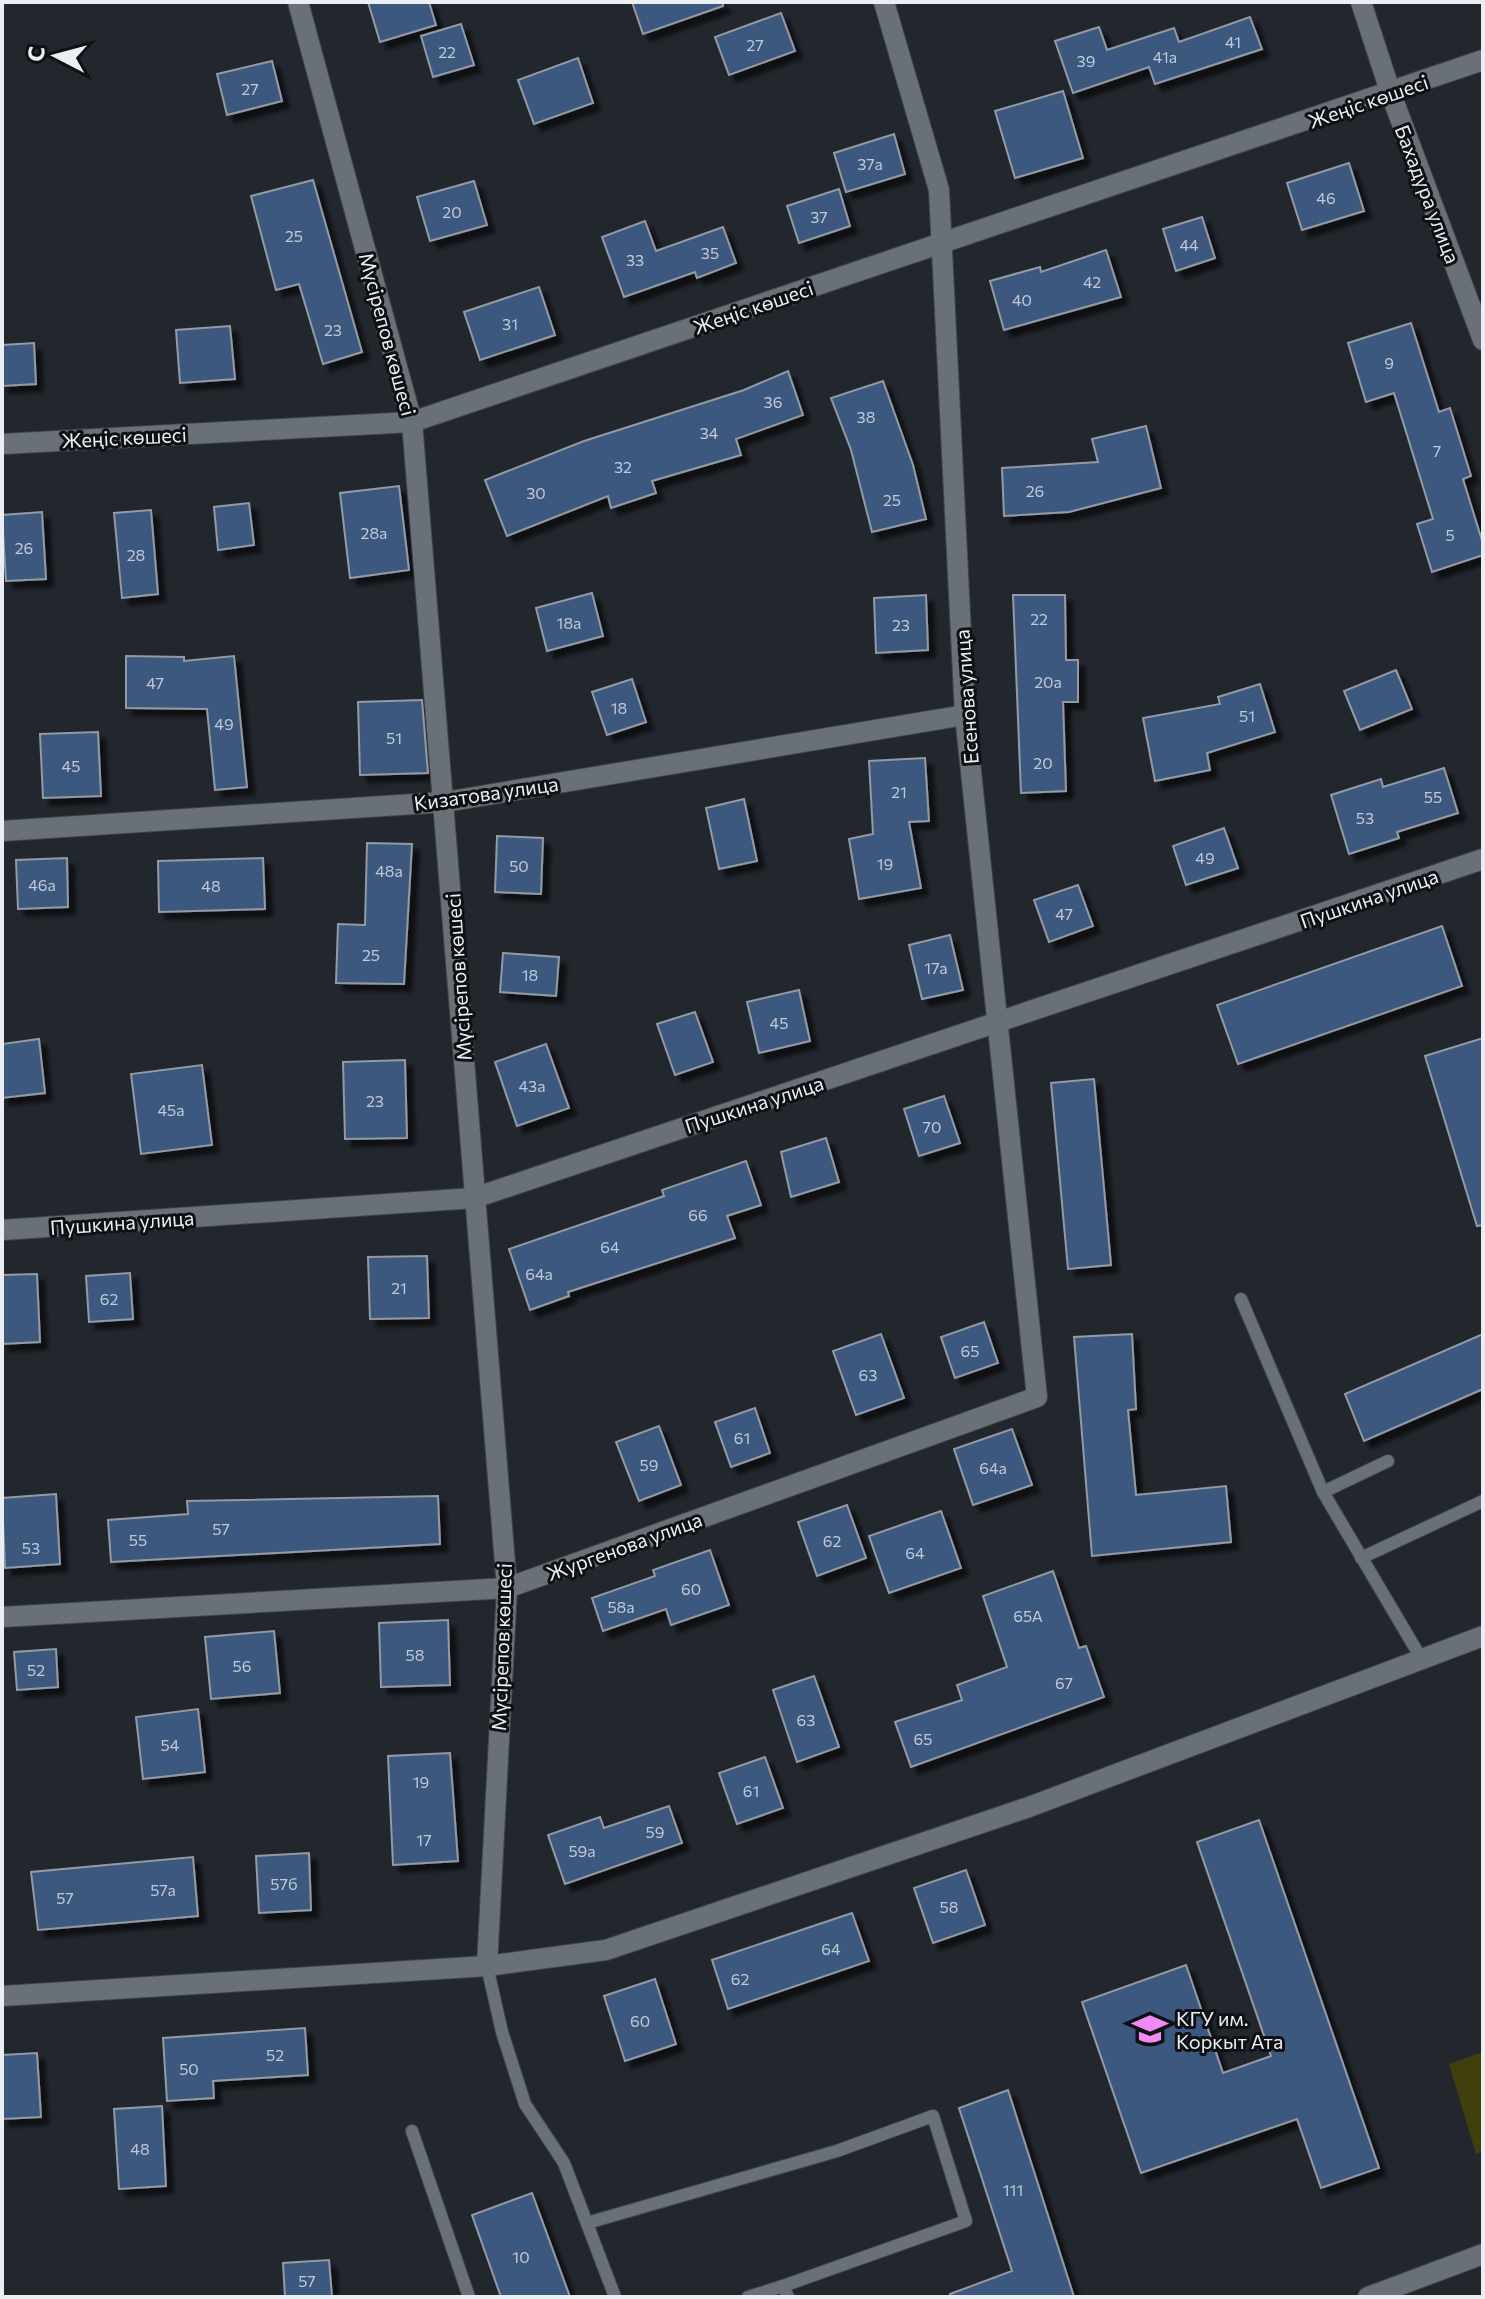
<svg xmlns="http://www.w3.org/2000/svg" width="1485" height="2299" font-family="Commissioner,sans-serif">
  <defs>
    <filter id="shadow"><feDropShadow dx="7" dy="7" stdDeviation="2" flood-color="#0009"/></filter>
  </defs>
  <rect width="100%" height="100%" fill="#22272e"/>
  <!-- green -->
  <path fill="#3f400c" d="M1483 2052V2151L1476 2154 1449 2064Z"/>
  <!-- building -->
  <g fill="#3d587f" stroke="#939aa3" stroke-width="2" filter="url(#shadow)">
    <path d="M368 2H429L436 25 380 42Z"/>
    <path d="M632 2H723V6L643 34Z"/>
    <path d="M781 13 795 51 729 75 715 37Z"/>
    <path d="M1250 17 1262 49 1155 84 1149 67 1073 93 1055 41 1099 27 1107 50 1174 28 1179 42Z"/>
    <path d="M461 24 474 65 433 77 421 36Z"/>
    <path d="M578 58 593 103 534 124 518 80Z"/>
    <path d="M272 61 282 101 227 115 217 74Z"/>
    <path d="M1063 91 1083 158 1015 178 995 111Z"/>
    <path d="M894 134 905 174 846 192 834 153Z"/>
    <path d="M1349 163 1364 211 1302 230 1287 183Z"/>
    <path d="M313 180 362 352 323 364 299 284 276 290 251 196Z"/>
    <path d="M474 181 487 225 430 241 417 197Z"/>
    <path d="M839 189 850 226 799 243 787 206Z"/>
    <path d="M1202 217 1215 258 1176 271 1163 229Z"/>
    <path d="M645 221 656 251 723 227 736 263 697 278 695 272 624 297 602 237Z"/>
    <path d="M1106 250 1121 297 1004 330 990 281 1040 267 1041 272Z"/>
    <path d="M539 287 555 335 480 360 464 312Z"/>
    <path d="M1411 323 1439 412 1450 408 1471 476 1463 479 1483 544V555L1432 572 1417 524 1433 519 1394 393 1366 402 1348 343Z"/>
    <path d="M230 326 235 379 180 383 176 330Z"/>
    <path d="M34 343 36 384 2 386V345Z"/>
    <path d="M788 371 803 415 736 439 741 455 652 481 656 493 611 508 608 496 507 536 485 480 584 441 744 390Z"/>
    <path d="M883 381 913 465 926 519 872 532 851 450 831 398Z"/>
    <path d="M1146 426 1161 488 1069 512 1004 516 1002 468 1098 462 1092 439Z"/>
    <path d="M399 486 409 570 350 578 340 493Z"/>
    <path d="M249 503 254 545 218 550 214 507Z"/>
    <path d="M151 510 158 594 122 598 114 513Z"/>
    <path d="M42 512 46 579 6 581 2 515Z"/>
    <path d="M592 593 603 636 547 651 536 608Z"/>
    <path d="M926 595 928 650 876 653 874 598Z"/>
    <path d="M1013 595H1065L1066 660H1078V702H1063L1066 791 1021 793Z"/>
    <path d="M126 656 184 657V661L234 656 247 787 215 790 207 709 126 708Z"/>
    <path d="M1396 670 1412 709 1360 730 1344 691Z"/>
    <path d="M632 679 646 722 607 735 592 692Z"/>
    <path d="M1260 684 1275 732 1207 753 1210 770 1155 781 1143 718 1220 704 1218 697Z"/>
    <path d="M422 700 428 773 360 775 358 702Z"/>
    <path d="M98 732 101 796 43 798 40 734Z"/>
    <path d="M925 758 929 821 909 822 921 888 859 899 849 839 873 834 869 761Z"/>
    <path d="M1444 768 1458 813 1397 832 1399 838 1349 854 1331 795 1381 779 1383 787Z"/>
    <path d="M744 799 757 861 719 869 706 808Z"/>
    <path d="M1224 828 1238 868 1186 885 1173 846Z"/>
    <path d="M497 836 543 838 541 894 495 892Z"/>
    <path d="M367 843 412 844 404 984 336 983 338 924 365 925Z"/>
    <path d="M67 858 68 907 18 909 16 860Z"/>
    <path d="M263 858 265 909 159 912 158 861Z"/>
    <path d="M1078 885 1093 926 1049 942 1034 900Z"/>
    <path d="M1442 926 1462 986 1238 1064 1217 1005Z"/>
    <path d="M950 935 963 990 922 999 909 945Z"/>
    <path d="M503 953 559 957 556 996 500 992Z"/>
    <path d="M799 990 810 1041 759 1053 747 1002Z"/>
    <path d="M695 1012 713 1062 675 1075 657 1024Z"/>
    <path d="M1483 1038V1225L1477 1226 1425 1056Z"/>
    <path d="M39 1039 45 1093 2 1098V1044Z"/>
    <path d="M546 1044 569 1108 517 1126 495 1062Z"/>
    <path d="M405 1060 407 1138 345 1139 343 1062Z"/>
    <path d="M202 1065 212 1145 141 1154 131 1074Z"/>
    <path d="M1094 1079 1111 1265 1068 1269 1051 1083Z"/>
    <path d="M944 1096 960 1143 919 1156 904 1109Z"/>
    <path d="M826 1138 839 1182 791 1197 781 1152Z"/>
    <path d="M746 1161 761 1205 727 1216 735 1238 568 1292 569 1296 530 1310 509 1249 664 1196 662 1190Z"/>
    <path d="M427 1256 429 1318 370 1319 368 1257Z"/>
    <path d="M130 1273 133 1319 89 1322 86 1276Z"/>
    <path d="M37 1274 40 1342 2 1344V1275Z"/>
    <path d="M984 1322 998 1363 955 1378 941 1337Z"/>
    <path d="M881 1334 904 1398 856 1415 833 1351Z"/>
    <path d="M1132 1334 1136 1409 1128 1410 1136 1495 1226 1486 1231 1542 1092 1556 1074 1337Z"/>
    <path d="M1483 1334V1389L1364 1441 1345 1394Z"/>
    <path d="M755 1408 770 1453 731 1467 715 1422Z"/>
    <path d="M659 1426 681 1485 639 1501 616 1442Z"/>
    <path d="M1012 1429 1032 1485 973 1505 954 1449Z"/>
    <path d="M56 1494 60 1564 5 1568 2 1498Z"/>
    <path d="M438 1496 440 1544 111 1562 108 1520 188 1514 187 1501Z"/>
    <path d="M847 1505 866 1558 817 1576 798 1522Z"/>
    <path d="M941 1511 961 1568 889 1593 869 1536Z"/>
    <path d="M710 1550 729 1605 671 1625 666 1609 603 1631 592 1598 655 1576 653 1570Z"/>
    <path d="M1053 1571 1079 1648 1086 1646 1104 1697 911 1767 895 1722 962 1700 957 1685 1007 1667 983 1596Z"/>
    <path d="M448 1620 450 1685 381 1687 379 1623Z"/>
    <path d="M274 1631 280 1693 211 1699 205 1637Z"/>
    <path d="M56 1649 58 1687 17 1690 14 1652Z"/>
    <path d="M814 1676 839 1747 797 1762 773 1690Z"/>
    <path d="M198 1709 205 1772 143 1779 136 1717Z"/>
    <path d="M450 1753 458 1861 393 1865 388 1756Z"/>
    <path d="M765 1757 783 1808 737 1824 719 1773Z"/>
    <path d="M669 1806 682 1843 565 1884 548 1835 600 1817 604 1828Z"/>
    <path d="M1259 1820 1379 2168 1321 2188 1297 2119 1141 2173 1082 2002 1186 1965 1223 2073 1271 2056 1197 1842Z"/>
    <path d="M309 1853 311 1910 259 1913 256 1856Z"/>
    <path d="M193 1857 198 1916 38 1930 31 1872Z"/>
    <path d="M966 1870 985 1925 933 1943 914 1888Z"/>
    <path d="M852 1913 869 1961 728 2009 712 1960Z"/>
    <path d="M655 1979 676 2044 625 2061 604 1996Z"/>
    <path d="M305 2028 308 2075 213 2081 214 2098 167 2101 163 2038Z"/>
    <path d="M37 2053 41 2117 2 2119V2055Z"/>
    <path d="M1008 2090 1074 2297H950V2294L1012 2271 959 2108Z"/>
    <path d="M162 2106 166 2186 119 2189 114 2109Z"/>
    <path d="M532 2193 570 2297H501L472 2215Z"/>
    <path d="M329 2260 332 2297H285L283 2263Z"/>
  </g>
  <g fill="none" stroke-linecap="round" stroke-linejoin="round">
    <!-- lane casing -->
    <g stroke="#41464b" stroke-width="14">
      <g id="lane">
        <path d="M1241 1299 1323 1492 1421 1658"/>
        <path d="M1323 1492 1388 1461"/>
        <path d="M1361 1558 1483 1501"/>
        <path d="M487 1966 502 2032 525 2104 564 2163 615 2297"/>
        <path d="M412 2131 469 2297"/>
        <path d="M587 2223 837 2151 933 2116 966 2221 783 2286"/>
        <path d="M748 2297 783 2286 788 2297"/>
      </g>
    </g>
    <!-- street casing -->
    <g stroke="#41464b" stroke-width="22">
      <g id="street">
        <path d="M298 2 412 422 507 1588 487 1966"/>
        <path d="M1361 2 1391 94 1483 340"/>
        <path d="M2 444 412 422 1483 60"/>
        <path d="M2 831 445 802 965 715"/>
        <path d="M2 1230 474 1198 1483 859"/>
        <path d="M2 1617 507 1588 1037 1397 965 715 939 190 884 2"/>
        <path d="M2 1996 487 1966 606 1950 1029 1807 1483 1636"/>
        <path d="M1368 2297 1483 2254"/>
      </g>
    </g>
    <!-- lane -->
    <use href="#lane" stroke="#6a7078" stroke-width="12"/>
    <!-- street -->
    <use href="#street" stroke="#6a7078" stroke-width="20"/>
  </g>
  <!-- icons -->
  <defs>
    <g id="university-bare" transform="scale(2.76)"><path d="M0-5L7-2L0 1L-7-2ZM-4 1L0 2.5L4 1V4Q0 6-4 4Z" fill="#f28af3" stroke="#0e1013" stroke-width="2.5" paint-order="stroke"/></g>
  </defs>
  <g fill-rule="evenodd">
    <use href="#university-bare" x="1150" y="2029"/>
  </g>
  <g text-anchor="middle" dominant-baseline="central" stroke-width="6" stroke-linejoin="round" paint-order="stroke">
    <!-- number labels -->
    <g font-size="16" fill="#c0c9d7">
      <text x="1233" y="41">41</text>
      <text x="755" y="44">27</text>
      <text x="447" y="51">22</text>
      <text x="1165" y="56">41а</text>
      <text x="1086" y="60">39</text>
      <text x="250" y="88">27</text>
      <text x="870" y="163">37а</text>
      <text x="1326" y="197">46</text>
      <text x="452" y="211">20</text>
      <text x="819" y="216">37</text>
      <text x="294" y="235">25</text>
      <text x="1189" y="244">44</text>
      <text x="710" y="252">35</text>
      <text x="635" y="259">33</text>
      <text x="1092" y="281">42</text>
      <text x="1022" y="299">40</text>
      <text x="510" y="323">31</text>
      <text x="333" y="329">23</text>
      <text x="1389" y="362">9</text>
      <text x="773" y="401">36</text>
      <text x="866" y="416">38</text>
      <text x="709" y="432">34</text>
      <text x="1437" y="450">7</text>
      <text x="623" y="466">32</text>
      <text x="1035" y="490">26</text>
      <text x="536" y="492">30</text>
      <text x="892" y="499">25</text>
      <text x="374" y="532">28а</text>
      <text x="1450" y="534">5</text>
      <text x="24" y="547">26</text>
      <text x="136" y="554">28</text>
      <text x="1039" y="618">22</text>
      <text x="569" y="622">18а</text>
      <text x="901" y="624">23</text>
      <text x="1048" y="681">20а</text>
      <text x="155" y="682">47</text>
      <text x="619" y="707">18</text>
      <text x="1247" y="715">51</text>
      <text x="224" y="723">49</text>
      <text x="394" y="737">51</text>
      <text x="1043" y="762">20</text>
      <text x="71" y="765">45</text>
      <text x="899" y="791">21</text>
      <text x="1433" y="796">55</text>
      <text x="1365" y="817">53</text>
      <text x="1205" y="857">49</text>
      <text x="885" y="863">19</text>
      <text x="519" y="865">50</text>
      <text x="389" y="870">48а</text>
      <text x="42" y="884">46а</text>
      <text x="211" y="885">48</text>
      <text x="1064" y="913">47</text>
      <text x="371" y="954">25</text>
      <text x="936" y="967">17а</text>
      <text x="530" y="974">18</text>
      <text x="779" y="1022">45</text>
      <text x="532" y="1085">43а</text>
      <text x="375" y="1100">23</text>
      <text x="171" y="1109">45а</text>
      <text x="932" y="1126">70</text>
      <text x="698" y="1214">66</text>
      <text x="610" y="1246">64</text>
      <text x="539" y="1273">64а</text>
      <text x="399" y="1287">21</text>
      <text x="109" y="1298">62</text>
      <text x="970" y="1350">65</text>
      <text x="868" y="1374">63</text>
      <text x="742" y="1437">61</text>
      <text x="649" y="1464">59</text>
      <text x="993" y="1467">64а</text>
      <text x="221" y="1528">57</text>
      <text x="138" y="1539">55</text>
      <text x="832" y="1540">62</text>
      <text x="31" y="1547">53</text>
      <text x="915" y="1552">64</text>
      <text x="691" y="1588">60</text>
      <text x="621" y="1606">58а</text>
      <text x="1028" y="1615">65А</text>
      <text x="415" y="1654">58</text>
      <text x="242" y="1665">56</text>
      <text x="36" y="1669">52</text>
      <text x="1064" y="1682">67</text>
      <text x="806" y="1719">63</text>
      <text x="923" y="1738">65</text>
      <text x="170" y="1744">54</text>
      <text x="421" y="1781">19</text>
      <text x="751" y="1790">61</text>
      <text x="655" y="1831">59</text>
      <text x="424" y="1839">17</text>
      <text x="582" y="1850">59а</text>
      <text x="284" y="1883">57б</text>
      <text x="163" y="1889">57а</text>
      <text x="65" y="1897">57</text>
      <text x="949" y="1906">58</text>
      <text x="831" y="1948">64</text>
      <text x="740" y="1978">62</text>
      <text x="640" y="2020">60</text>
      <text x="275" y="2054">52</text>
      <text x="189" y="2068">50</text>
      <text x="140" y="2148">48</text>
      <text x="1013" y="2189">111</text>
      <text x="521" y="2256">10</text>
      <text x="307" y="2280">57</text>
    </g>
    <!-- street labels -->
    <g font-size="20" fill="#ebeff4" stroke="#0e1013">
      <text transform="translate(1368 101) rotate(-19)">Жеңіс көшесі</text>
      <text transform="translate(1428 194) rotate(69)">Бахадура улица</text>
      <text transform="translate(753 307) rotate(-19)">Жеңіс көшесі</text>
      <text transform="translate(388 334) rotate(75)">Мүсірепов көшесі</text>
      <text transform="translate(124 437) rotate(-3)">Жеңіс көшесі</text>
      <text transform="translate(966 697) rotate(-94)">Есенова улица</text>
      <text transform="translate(486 793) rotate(-8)">Кизатова улица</text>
      <text transform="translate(1369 898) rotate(-19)">Пушкина улица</text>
      <text transform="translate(458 977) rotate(-94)">Мүсірепов көшесі</text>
      <text transform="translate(754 1104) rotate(-18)">Пушкина улица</text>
      <text transform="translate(122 1222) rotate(-4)">Пушкина улица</text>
      <text transform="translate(624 1546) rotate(-20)">Жургенова улица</text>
      <text transform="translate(501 1647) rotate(-88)">Мүсірепов көшесі</text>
    </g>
    <!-- poi labels -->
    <g font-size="20" fill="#ebeff4" stroke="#0e1013" text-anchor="start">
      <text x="1176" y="2018">КГУ им.<tspan x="1176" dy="23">Коркыт Ата</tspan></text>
    </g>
  </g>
  <!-- border -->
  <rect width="1485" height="2299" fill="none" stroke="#ebeff4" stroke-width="8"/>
  <!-- north arrow -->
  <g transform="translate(56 56) rotate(276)" stroke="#0e1013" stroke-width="6" paint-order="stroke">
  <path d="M0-6L14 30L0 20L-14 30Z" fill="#ebeff4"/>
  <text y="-12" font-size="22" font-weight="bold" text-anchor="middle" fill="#ebeff4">С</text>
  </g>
</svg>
